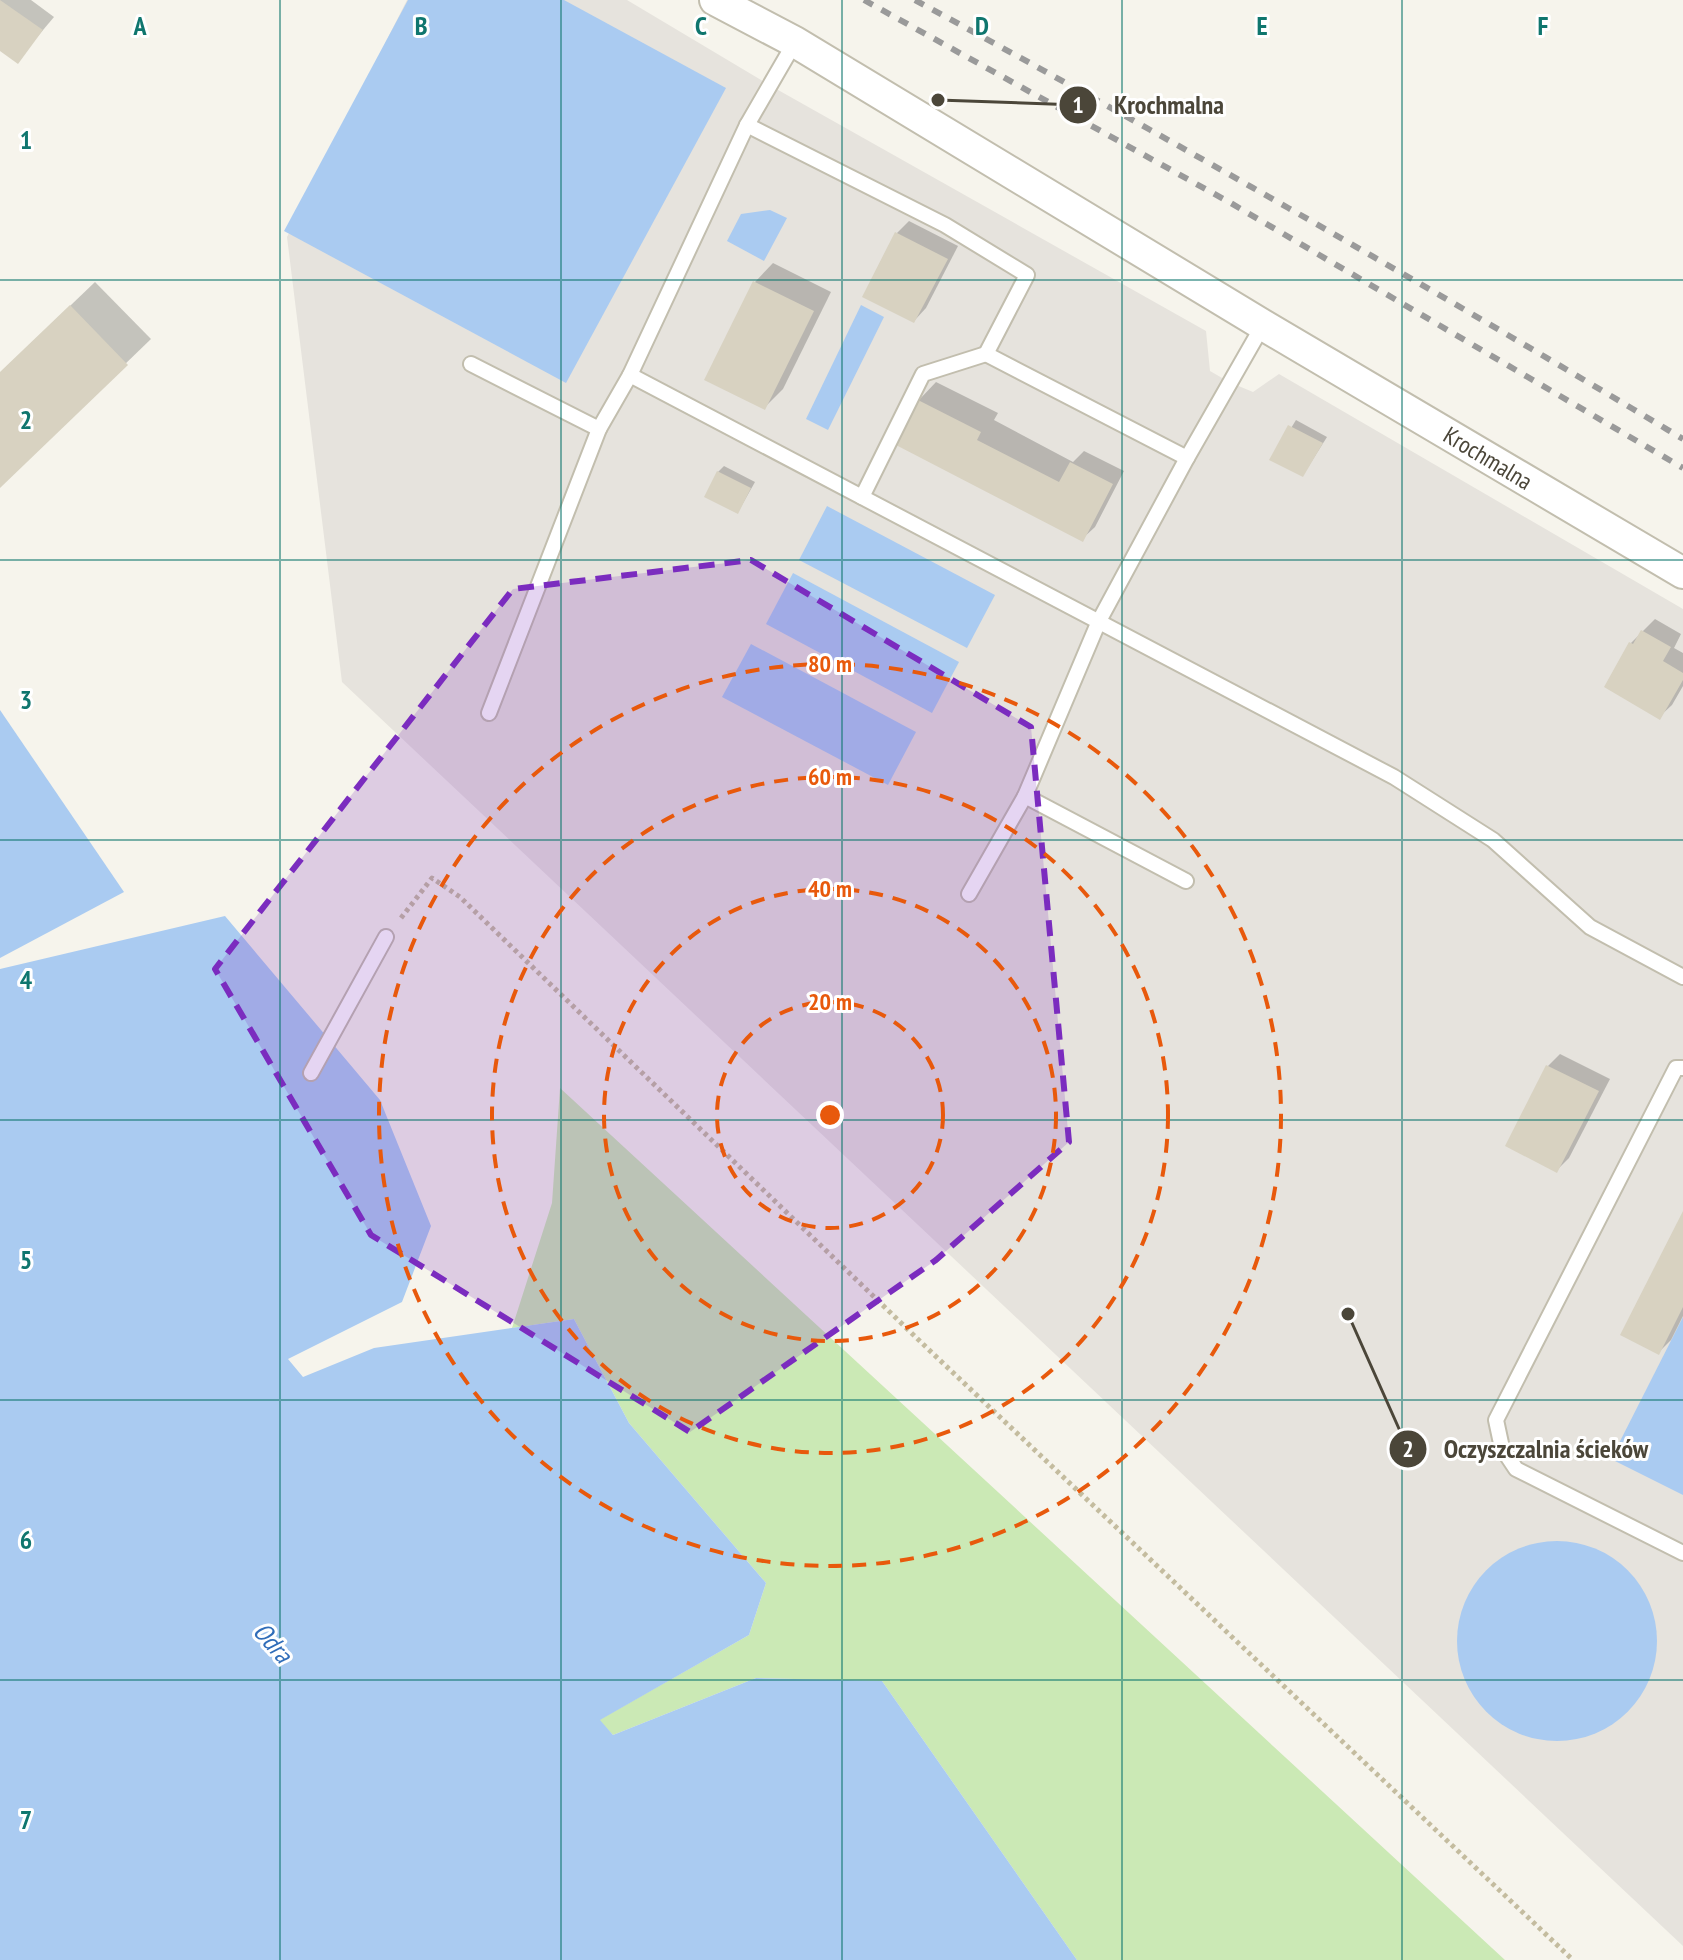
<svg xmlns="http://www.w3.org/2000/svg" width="1683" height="1960" font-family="'PT Sans Narrow',sans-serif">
  <rect width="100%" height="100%" fill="#f6f4ec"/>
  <!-- industrial -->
  <path fill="#e6e3dd" d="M407 0H627L771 86 1206 331 1210 371 1229 382 1253 392 1279 374 1683 609V1946L342 682 287 237Z"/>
  <!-- green -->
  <path fill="#cbe9b5" d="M560 1088 1505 1960H1077L882 1681 756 1678 613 1735 599 1720 749 1635 766 1583 629 1423 574 1319 512 1328 552 1203Z"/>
  <!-- water -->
  <g fill="#aacbf1">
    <path d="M408 0H564L726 88 566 383 284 231Z"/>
    <path d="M770 210 787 218 764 261 727 241 741 214Z"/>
    <path d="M861 305 884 317 828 430 806 419Z"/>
    <path d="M827 506 995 595 967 648 799 560Z"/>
    <path d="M793 573 959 662 932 713 766 624Z"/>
    <path d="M751 644 916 732 888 785 722 697Z"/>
    <path d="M0 710 124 892 0 958Z"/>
    <path d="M225 916 380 1100 431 1226 402 1302 288 1359 303 1377 374 1348 574 1319 629 1423 766 1583 749 1635 600 1720 613 1735 756 1678 882 1681 1077 1960H0V969Z"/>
    <path d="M1683 1317V1495L1611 1459Z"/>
    <circle cx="1557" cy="1641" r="100"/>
  </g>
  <!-- shadow -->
  <g fill="#0003">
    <path d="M0 0H31L54 17 17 61 0 48Z"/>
    <path d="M909 221 958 246 926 308 914 321 897 233Z"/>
    <path d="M773 263 831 292 783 389 764 408 755 282Z"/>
    <path d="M95 282 151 339 0 485V373Z"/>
    <path d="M936 382 998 413 994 420 1073 462 1084 451 1124 471 1095 527 1082 539 918 401Z"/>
    <path d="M1296 420 1327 437 1303 475 1272 459Z"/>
    <path d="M724 466 755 482 738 512 718 472Z"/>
    <path d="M1655 619 1681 634 1674 648 1683 653V686L1672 705 1659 717 1631 643Z"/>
    <path d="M1560 1054 1610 1079 1569 1158 1556 1171 1548 1066Z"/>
    <path d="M1683 1215V1316L1671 1340 1658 1353Z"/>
  </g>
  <!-- building -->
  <g fill="#d8d2c1">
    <path d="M0 0 43 30 18 64 0 51Z"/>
    <path d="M895 232 948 259 914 323 862 297Z"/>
    <path d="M753 281 814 311 765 410 704 380Z"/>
    <path d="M70 305 128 365 0 488V372Z"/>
    <path d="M916 399 981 432 977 440 1059 482 1070 462 1113 484 1083 542 894 444Z"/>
    <path d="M1288 425 1323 443 1303 477 1269 460Z"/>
    <path d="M717 471 751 488 738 514 704 497Z"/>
    <path d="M1641 630 1671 647 1663 661 1683 673V680L1660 720 1604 687 1629 642 1633 644Z"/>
    <path d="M1546 1065 1599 1091 1557 1173 1505 1146Z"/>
    <path d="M1683 1211V1307L1659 1355 1620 1335Z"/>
  </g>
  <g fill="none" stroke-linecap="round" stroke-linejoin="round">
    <!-- lane casing -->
    <g stroke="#c2beae" stroke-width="18">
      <g id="lane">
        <path d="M747 125 945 225 1027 275 986 354 1187 458"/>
        <path d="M471 364 599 429 630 375 747 125 795 42"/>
        <path d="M630 375 1394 777 1493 840 1590 927 1683 977"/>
        <path d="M862 497 923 374 986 354"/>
        <path d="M489 713 599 429"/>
        <path d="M1025 796 1186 881"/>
        <path d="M969 894 1025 796 1099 621 1187 458 1263 325"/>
        <path d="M1683 1068H1676L1496 1420 1502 1448 1516 1469 1683 1553"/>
        <path d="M311 1073 386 937"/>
      </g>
    </g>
    <!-- street casing -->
    <g stroke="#c2beae" stroke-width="34">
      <path id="street" d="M715 0 795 42 1263 325 1683 573"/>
    </g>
    <!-- path -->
    <path stroke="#c4bc9f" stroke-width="5" stroke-dasharray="4 4" stroke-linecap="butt" d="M401 918 432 878 460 897 926 1347 1573 1960"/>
    <!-- lane -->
    <use href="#lane" stroke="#fff" stroke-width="14"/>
    <!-- street -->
    <use href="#street" stroke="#fff" stroke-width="30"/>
    <!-- rail -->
    <g stroke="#9a9a9a" stroke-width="6" stroke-dasharray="10 10" stroke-linecap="butt">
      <path d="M864 0 1229 202 1683 468"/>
      <path d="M915 0C1174 141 1430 287 1683 439"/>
    </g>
  </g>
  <!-- marked area -->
  <path fill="#7b2cbf" fill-opacity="0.2" stroke="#7b2cbf" stroke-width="6" stroke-dasharray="16 10" stroke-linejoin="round" d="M751 560 1031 727 1069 1142 936 1260 690 1432 371 1235 215 969 513 589Z"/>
  <!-- grid -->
  <path fill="none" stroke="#0f766e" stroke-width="2" stroke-opacity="0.55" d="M280 0V1960M561 0V1960M842 0V1960M1122 0V1960M1402 0V1960M0 280H1683M0 560H1683M0 840H1683M0 1120H1683M0 1400H1683M0 1680H1683"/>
  <!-- distance rings -->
  <g fill="none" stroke="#e8590c" stroke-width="4" stroke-dasharray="14 10">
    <circle cx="830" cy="1115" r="113"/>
    <circle cx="830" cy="1115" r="226"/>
    <circle cx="830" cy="1115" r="338"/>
    <circle cx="830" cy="1115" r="451"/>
  </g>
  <g text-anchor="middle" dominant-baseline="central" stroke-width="6" stroke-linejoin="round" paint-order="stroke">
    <!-- street labels -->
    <g font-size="24" fill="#4b4639" stroke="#fff">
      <text transform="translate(1488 458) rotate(31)">Krochmalna</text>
    </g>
    <!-- water labels -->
    <g font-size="26" font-style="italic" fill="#306db9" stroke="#fff">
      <text transform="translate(273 1642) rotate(49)">Odra</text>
    </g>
  </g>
  <g font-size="26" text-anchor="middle" font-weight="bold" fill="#0f766e" stroke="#fff" stroke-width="6" stroke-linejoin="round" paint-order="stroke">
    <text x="140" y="35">A</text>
    <text x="421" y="35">B</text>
    <text x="701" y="35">C</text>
    <text x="982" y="35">D</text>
    <text x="1262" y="35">E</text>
    <text x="1543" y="35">F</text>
    <text x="26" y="149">1</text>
    <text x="26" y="429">2</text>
    <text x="26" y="709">3</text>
    <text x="26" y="989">4</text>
    <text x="26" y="1269">5</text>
    <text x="26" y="1549">6</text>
    <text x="26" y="1829">7</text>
  </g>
  <circle cx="830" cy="1115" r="12" fill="#e8590c" stroke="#fff" stroke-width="4"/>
  <g font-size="24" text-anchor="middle" font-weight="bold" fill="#e8590c" stroke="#fff" stroke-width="6" stroke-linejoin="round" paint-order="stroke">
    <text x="830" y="672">80 m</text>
    <text x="830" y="785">60 m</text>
    <text x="830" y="897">40 m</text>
    <text x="830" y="1010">20 m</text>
  </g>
  <!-- callouts -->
  <path fill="none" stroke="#4b4639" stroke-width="3" d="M938 100L1078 105M1348 1314L1408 1449"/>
  <g fill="#4b4639" stroke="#fff" stroke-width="3">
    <circle cx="938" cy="100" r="8"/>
    <circle cx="1348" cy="1314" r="8"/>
    <circle cx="1078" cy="105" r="20"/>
    <circle cx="1408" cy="1449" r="20"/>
  </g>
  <g font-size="24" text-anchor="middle" font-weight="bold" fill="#fff">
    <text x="1078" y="113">1</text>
    <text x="1408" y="1457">2</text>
  </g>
  <g font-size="26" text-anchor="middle" font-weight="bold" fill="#4b4639" stroke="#fff" stroke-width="6" stroke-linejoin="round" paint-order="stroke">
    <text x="1169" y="114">Krochmalna</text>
    <text x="1546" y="1458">Oczyszczalnia ścieków</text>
  </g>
</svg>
